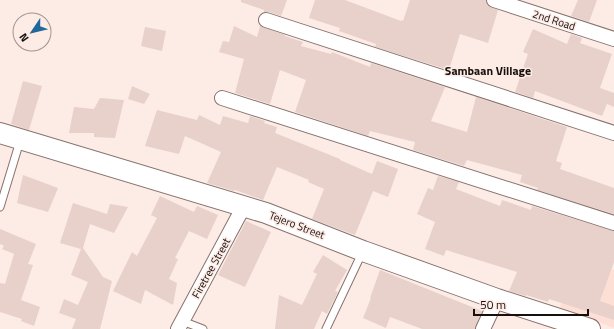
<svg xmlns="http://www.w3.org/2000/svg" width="614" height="329" font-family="'Titillium Web',sans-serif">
  <rect width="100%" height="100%" fill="#fdebe6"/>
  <!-- built -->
  <path fill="#fedfd6" d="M576 255 614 270V328L560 308Z"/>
  <!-- building -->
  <g fill="#e8d1cb">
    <path d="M241 0H287L281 16 269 12H264V10L241 2Z"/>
    <path d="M315 0H345L401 21 402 20 403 21 410 0H486L488 6 498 10 488 43 460 34 449 70 375 47 376 44 339 31 340 28 309 18Z"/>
    <path d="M578 0H597L589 22 571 16Z"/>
    <path d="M234 26 257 37 260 26 285 35V36L303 42 301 46 331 54 332 52 370 67 371 63 445 87 431 121 467 132 476 97 567 127 556 161 562 163 560 169 614 188V214L537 190 538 188 520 182 522 175 467 160 464 166 413 150 415 142 370 131 368 136 295 112 306 80 280 70 270 104 235 93 244 59 219 52 223 41 229 42Z"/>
    <path d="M145 27 166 31 162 51 141 46Z"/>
    <path d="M533 29 567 44 571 34 582 38 580 43 612 54 600 88 614 93V107L607 104 602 116 535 91 533 98 515 92 528 54 523 52Z"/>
    <path d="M23 81 42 86 29 130 11 124Z"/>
    <path d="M132 86 150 94 144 104 128 99Z"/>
    <path d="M100 98 124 100 115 138 94 137V133H69L74 107 94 109Z"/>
    <path d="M157 110 197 120 199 115 220 125 223 116 248 123 250 116 265 121 264 123 277 127 275 133 340 159V160L372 174 377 161 398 169 388 197 373 191 355 235 312 219 324 189 308 182 309 180 277 167 263 200 235 190 234 191 207 183 221 152 185 136 179 154 145 146Z"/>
    <path d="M23 175 58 188 48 212 17 203Z"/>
    <path d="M438 176 459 182 456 189 500 206 502 200 531 210 532 206 614 231V262L600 301 614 306V320L549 299 548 302 526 295V296L509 291 517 272 446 250 444 256 425 249 435 222 417 214 428 188 433 190Z"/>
    <path d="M160 196 194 212 197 206 218 215 207 239 189 231 175 258 178 259 169 279 177 283 173 305 145 290 141 304 113 291 132 252 137 256 157 218 151 215Z"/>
    <path d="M73 203 107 214 110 204 128 207 114 233 90 224 83 248 103 277 112 281 100 329H72L76 319 59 313 64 299 78 305 88 282 71 275 81 249 60 243Z"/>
    <path d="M246 221 271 232 245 287 218 275Z"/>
    <path d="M0 229 36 244 28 264 33 265 21 300 40 307 34 326 21 321 22 319 0 312V283L5 284 14 254 2 249 4 246 0 244Z"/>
    <path d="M323 255 347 270 335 291 338 292 327 314 322 311 314 329H275L279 295 302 305 317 274 313 272Z"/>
    <path d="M380 270 482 311 475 329H422L390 317 386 328 363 318 371 298H370Z"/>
  </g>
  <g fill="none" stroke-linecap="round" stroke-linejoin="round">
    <!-- service casing -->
    <g stroke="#87726d" stroke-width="9">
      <g id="service">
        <path d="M0 207 20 141"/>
        <path d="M182 321 203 329"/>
        <path d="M326 329 362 253"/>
      </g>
    </g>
    <!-- minor casing -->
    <g stroke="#87726d" stroke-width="16">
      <g id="minor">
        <path d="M494 0 614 39"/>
        <path d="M266 20 614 133"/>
        <path d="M222 98 614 223"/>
        <path d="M178 329 244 206"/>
        <path d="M483 329 497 299"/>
      </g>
    </g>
    <!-- secondary casing -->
    <g stroke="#87726d" stroke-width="22">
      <path id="secondary" d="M0 133 266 213 363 251 497 299 590 329"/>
    </g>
    <!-- service -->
    <use href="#service" stroke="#fff" stroke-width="7"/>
    <!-- minor -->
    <use href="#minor" stroke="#fff" stroke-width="14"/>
    <!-- secondary -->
    <use href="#secondary" stroke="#fff" stroke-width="20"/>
  </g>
  <g text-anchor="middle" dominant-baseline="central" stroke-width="3" stroke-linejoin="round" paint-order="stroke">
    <!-- street labels -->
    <g font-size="11" fill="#160f0d" stroke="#fdebe6">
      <text transform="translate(554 20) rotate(18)">2nd Road</text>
      <text transform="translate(297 225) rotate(21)">Tejero Street</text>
      <text transform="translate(211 268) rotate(-61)">Firetree Street</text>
    </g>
    <!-- neighbourhood labels -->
    <g font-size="12" font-weight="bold" fill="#160f0d" stroke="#fdebe6">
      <text x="488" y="70">Sambaan Village</text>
    </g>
  </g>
  <!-- north arrow -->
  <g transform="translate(32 32) rotate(235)"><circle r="19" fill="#fdebe6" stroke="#a1938f"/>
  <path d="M0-3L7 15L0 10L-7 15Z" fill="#20679b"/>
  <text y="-6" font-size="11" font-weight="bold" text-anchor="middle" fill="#160f0d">N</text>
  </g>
  <!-- scale -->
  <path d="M474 309v6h114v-6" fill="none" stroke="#160f0d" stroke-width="2"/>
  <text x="480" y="309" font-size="12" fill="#160f0d" stroke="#fdebe6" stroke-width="3" paint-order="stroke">50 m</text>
</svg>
